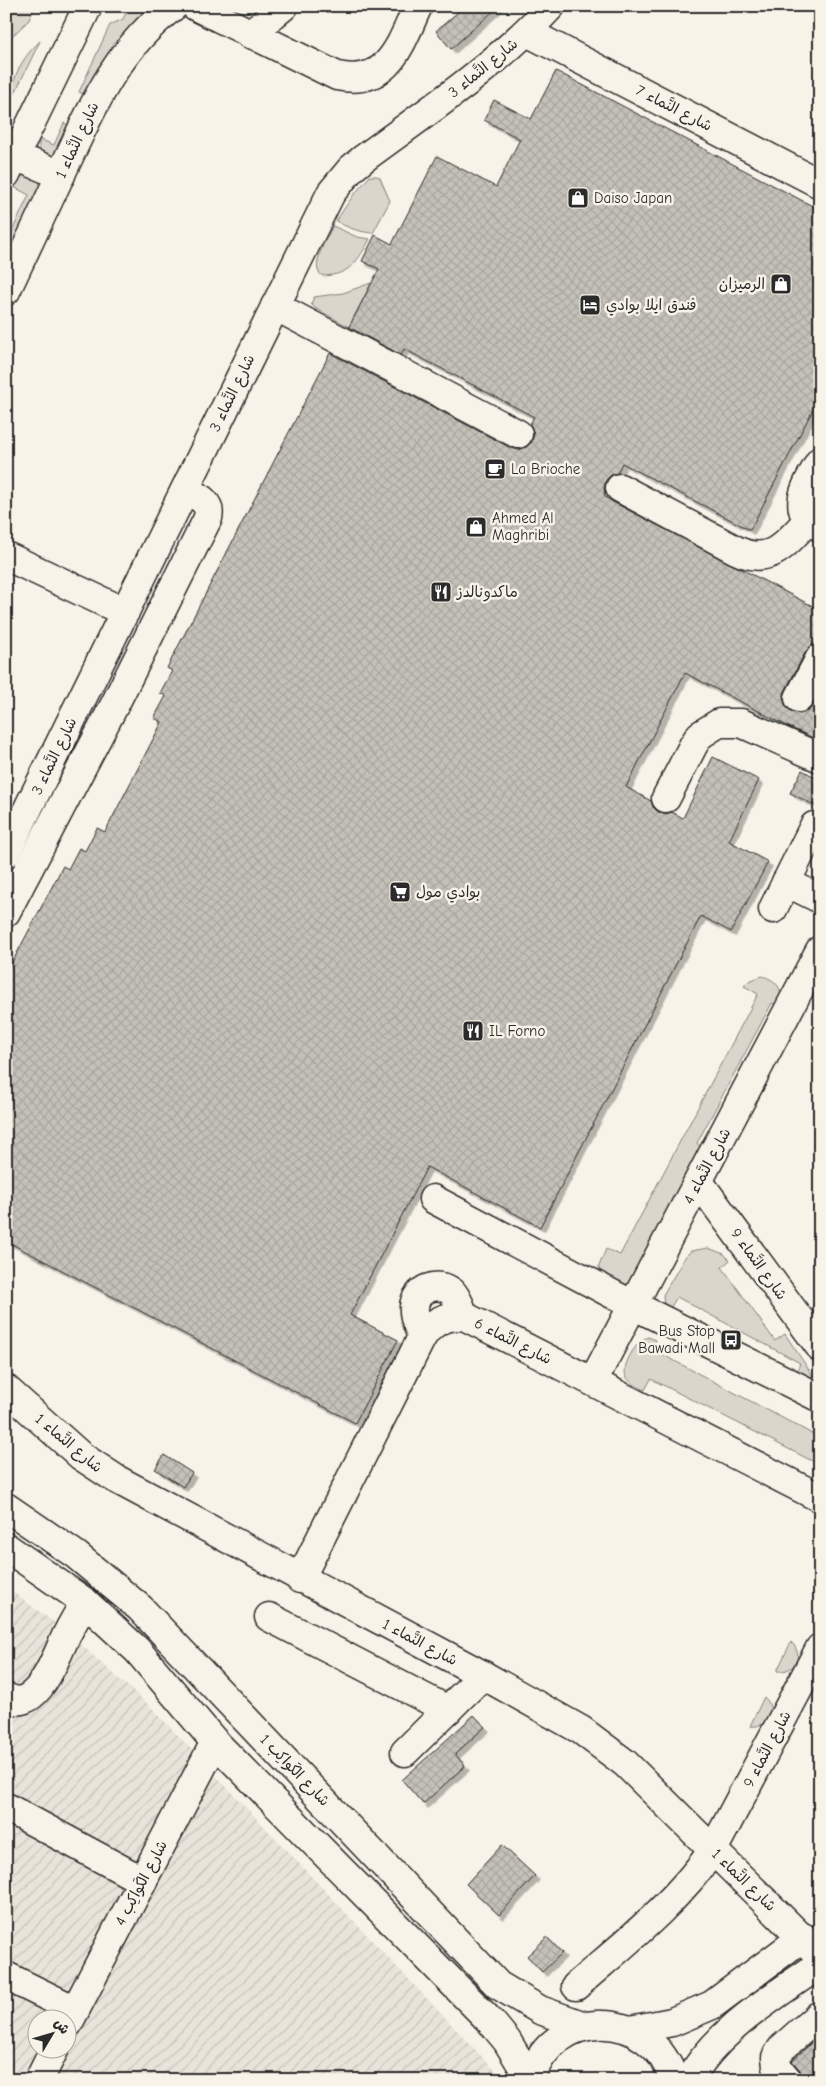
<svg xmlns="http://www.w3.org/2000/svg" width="826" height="2086" font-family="'Comic Neue','Playpen Sans Arabic',sans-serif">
  <defs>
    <pattern id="industrial-furrows" width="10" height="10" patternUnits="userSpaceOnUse" patternTransform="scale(1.25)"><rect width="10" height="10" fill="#e8e4da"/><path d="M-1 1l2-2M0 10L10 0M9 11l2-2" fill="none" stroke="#c7c4bb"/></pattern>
    <pattern id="building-cross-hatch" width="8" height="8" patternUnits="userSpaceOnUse" patternTransform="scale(1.25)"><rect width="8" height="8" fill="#c4c1b9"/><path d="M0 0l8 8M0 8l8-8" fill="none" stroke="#a9a69f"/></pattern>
    <filter id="shadow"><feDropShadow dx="4.5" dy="4.5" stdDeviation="0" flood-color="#0004"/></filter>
  </defs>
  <rect width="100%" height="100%" fill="#f7f3e8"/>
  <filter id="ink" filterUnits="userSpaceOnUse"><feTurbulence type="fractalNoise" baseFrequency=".02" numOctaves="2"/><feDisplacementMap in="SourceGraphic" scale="10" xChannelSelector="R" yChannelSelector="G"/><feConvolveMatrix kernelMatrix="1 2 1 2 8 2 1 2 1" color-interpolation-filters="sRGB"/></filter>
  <g filter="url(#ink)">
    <!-- industrial -->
    <path fill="url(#industrial-furrows)" fill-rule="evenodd" d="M6 1587 63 1629 150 1706 504 2080H6ZM38 2018H68V2048H38Z"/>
    <!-- green -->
    <g fill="#dad6cc" stroke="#82807c">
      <path d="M6 6H35L29 20 6 42Z"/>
      <path d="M129 6H154L85 95 79 92 110 25 123 19Z"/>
      <path d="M40 41 11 101C12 76 22 58 40 41Z"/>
      <path d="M64 123 70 126 57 155 53 157 39 151V139L54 145Z"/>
      <path d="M29 173 44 178 6 258V244L29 195 14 187 19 178Z"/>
      <path d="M370 176H377L380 178 390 201 373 233C359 232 348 228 336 221L352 197Z"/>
      <path d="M333 226 357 237 370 239C358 260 351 275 323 276 308 269 327 237 333 226Z"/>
      <path d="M371 283 349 327 315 308 311 304 314 297 343 293Z"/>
      <path d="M762 976C778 980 784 991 780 1007L772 1003 697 1143 703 1151 630 1286 624 1288 599 1272V1266L606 1249 620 1255 758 994 744 986 749 981Z"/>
      <path d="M708 1248 724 1254 730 1260 722 1267 775 1341 785 1334 817 1382 797 1372 800 1363 677 1297 669 1310 664 1304 663 1295 685 1257 691 1251Z"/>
      <path d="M648 1337 656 1340 652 1349 820 1438V1465L651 1379 645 1390C639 1387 629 1383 626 1376 621 1365 637 1340 648 1337Z"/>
      <path d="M791 1642C805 1655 795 1673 777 1671Z"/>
      <path d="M764 1697C778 1709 767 1729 750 1726Z"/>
    </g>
    <!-- building -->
    <g fill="url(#building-cross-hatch)" stroke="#2b2b2b" filter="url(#shadow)">
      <path d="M465 6H499L451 49 436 31Z"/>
      <path d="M556 71 820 210V396L750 530 622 463 617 473 611 475 606 480 604 488 605 497 613 502 820 610V642L812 645 806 651 785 691 783 698 786 707 792 712 800 714 808 711 813 706 820 692V741L789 727 685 673 626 787 651 801 653 807 658 812 666 814 672 812 683 818 713 757 759 780 729 841 768 862 731 932 701 916 540 1227 427 1167 350 1315 398 1340 355 1423 6 1241V974L63 866 68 869 79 848 85 851 97 828 105 832 162 722 154 718 166 696 160 693 172 671 167 668 330 353 511 448 519 450 526 447 532 442 534 433 530 424 534 417 404 349 401 355 349 327 379 269 362 261 375 235 392 244 437 156 496 187 520 139 484 120 494 100 531 119Z"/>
      <path d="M802 770 820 780V808L790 793Z"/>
      <path d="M164 1455 192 1473 183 1487 155 1469Z"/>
      <path d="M474 1715 485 1727 455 1754 465 1766 423 1804 402 1780Z"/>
      <path d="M502 1845 535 1876 499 1915 466 1884Z"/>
      <path d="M547 1937 562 1953 542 1972 527 1956Z"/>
      <path d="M820 2035V2080H803L800 2070 792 2061Z"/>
    </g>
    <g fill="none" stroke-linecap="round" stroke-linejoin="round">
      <!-- minor casing -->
      <g stroke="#2b2b2b" stroke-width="31">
        <g id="minor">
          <path d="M195 6 337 76C389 87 400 45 418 6"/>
          <path d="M527 32 820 184"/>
          <path d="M250 34 284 6"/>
          <path d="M15 156 61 175"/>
          <path d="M6 174 88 6"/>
          <path d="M6 291C24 252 43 213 61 174 91 110 115 50 174 6"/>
          <path d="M275 306 518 434"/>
          <path d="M820 461C808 483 787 511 820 527"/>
          <path d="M620 488 736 550C771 567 786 543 809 519"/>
          <path d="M6 556 125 612"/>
          <path d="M799 698 820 658"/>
          <path d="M666 798 694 744 700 735 719 723H741L820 758"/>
          <path d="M6 853 331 193 351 169 363 159C428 111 496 66 551 6"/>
          <path d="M786 882 820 899"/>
          <path d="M773 909 814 826"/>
          <path d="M6 912 114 706 208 518C212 501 197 496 185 490"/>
          <path d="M699 1182 820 1347"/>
          <path d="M433 1199 633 1305 820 1398"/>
          <path d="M422 1337C419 1328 413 1317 414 1307 415 1289 438 1280 452 1292 458 1298 461 1308 464 1316"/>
          <path d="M593 1381 820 950"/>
          <path d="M6 1389 81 1456 116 1479 483 1675 581 1730 625 1763 820 1956"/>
          <path d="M6 1507 76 1555 140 1608 498 1985 540 2010 585 2026"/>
          <path d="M6 1547 85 1602 137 1650 215 1742 493 2024 507 2041 530 2079"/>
          <path d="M300 1579 422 1337C432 1322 445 1315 464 1316L820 1498"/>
          <path d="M269 1617 448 1710"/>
          <path d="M6 1697C38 1716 57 1652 68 1632 73 1622 79 1612 85 1602"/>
          <path d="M405 1752 483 1675"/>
          <path d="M6 1807 143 1881"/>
          <path d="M6 1976 75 2010"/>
          <path d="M576 1986C625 1943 675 1904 713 1850L820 1648"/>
          <path d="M68 2024 215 1742"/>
          <path d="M630 2030 672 2022 712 2005 803 1937"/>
          <path d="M39 2080 55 2048"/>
          <path d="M530 2080C553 2006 651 2007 674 2080"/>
          <path d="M689 2080C719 2028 773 1998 820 1964"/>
          <path d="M788 2080 777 2067 776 2057 782 2048 818 2016"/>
        </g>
      </g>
      <!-- minor -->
      <use href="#minor" stroke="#f7f3e8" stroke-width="28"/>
    </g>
  </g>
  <!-- icons -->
  <defs>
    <g id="shop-square" transform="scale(1.125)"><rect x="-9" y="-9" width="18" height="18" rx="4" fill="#2b2b2b" stroke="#f7f3e8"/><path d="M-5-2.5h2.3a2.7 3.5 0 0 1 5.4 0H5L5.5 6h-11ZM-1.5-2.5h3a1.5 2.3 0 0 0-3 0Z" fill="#fff"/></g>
    <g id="hotel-square" transform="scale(1.125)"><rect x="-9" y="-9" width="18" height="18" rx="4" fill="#2b2b2b" stroke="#f7f3e8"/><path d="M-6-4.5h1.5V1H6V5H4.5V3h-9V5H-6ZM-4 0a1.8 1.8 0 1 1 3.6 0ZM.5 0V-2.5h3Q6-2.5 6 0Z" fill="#fff"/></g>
    <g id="cafe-square" transform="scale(1.125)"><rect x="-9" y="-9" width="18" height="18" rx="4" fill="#2b2b2b" stroke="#f7f3e8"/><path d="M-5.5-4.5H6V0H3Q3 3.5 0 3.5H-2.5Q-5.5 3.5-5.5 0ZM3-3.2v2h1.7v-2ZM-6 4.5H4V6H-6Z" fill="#fff"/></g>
    <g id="restaurant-square" transform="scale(1.125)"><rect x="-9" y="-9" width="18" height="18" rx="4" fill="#2b2b2b" stroke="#f7f3e8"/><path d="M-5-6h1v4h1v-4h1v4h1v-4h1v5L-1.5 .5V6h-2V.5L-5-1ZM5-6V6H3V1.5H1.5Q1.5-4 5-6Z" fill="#fff"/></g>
    <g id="supermarket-square" transform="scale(1.125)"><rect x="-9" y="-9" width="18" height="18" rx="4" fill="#2b2b2b" stroke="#f7f3e8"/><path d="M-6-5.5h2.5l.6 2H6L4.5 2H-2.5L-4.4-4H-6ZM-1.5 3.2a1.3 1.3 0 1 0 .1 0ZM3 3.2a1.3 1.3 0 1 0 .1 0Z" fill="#fff"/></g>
    <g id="bus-square" transform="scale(1.125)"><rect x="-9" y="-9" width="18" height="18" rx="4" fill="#2b2b2b" stroke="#f7f3e8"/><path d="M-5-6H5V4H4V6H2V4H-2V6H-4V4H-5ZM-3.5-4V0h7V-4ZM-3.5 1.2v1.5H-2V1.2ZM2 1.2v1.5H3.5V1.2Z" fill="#fff"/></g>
  </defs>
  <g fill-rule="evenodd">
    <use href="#shop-square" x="578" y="198"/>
    <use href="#shop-square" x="781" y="284"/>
    <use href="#hotel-square" x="590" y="305"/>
    <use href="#cafe-square" x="495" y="469"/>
    <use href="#shop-square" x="476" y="527"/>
    <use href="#restaurant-square" x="441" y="592"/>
    <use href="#supermarket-square" x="400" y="892"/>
    <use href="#restaurant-square" x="473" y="1031"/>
    <use href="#bus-square" x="731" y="1340"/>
  </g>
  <g text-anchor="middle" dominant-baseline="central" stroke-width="5" stroke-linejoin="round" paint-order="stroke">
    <!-- street labels -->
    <g font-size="15" fill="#2b2b2b" stroke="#f7f3e8">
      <text transform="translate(483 68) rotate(-39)">شارع النَّماء 3</text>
      <text transform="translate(674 108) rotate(27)">شارع النَّماء 7</text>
      <text transform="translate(77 140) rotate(-65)">شارع النَّماء 1</text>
      <text transform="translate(232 393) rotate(-64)">شارع النَّماء 3</text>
      <text transform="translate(54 756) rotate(-64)">شارع النَّماء 3</text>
      <text transform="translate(707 1166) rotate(-62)">شارع النَّماء 4</text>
      <text transform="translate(759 1264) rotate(54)">شارع النَّماء 9</text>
      <text transform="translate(513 1341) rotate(27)">شارع النَّماء 6</text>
      <text transform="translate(69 1443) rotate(40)">شارع النَّماء 1</text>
      <text transform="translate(420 1642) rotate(28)">شارع النَّماء 1</text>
      <text transform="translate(767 1749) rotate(-62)">شارع النَّماء 9</text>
      <text transform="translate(295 1770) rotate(46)">شارع الكَواكِب 1</text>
      <text transform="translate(744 1880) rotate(44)">شارع النَّماء 1</text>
      <text transform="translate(141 1883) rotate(-62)">شارع الكَواكِب 4</text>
    </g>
    <!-- poi labels -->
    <g font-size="15" fill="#2b2b2b" stroke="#f7f3e8" text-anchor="start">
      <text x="594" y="198">Daiso Japan</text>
      <text x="765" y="284" text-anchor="end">الرميزان</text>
      <text x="606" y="305">فندق ايلا بوادي</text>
      <text x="511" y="469">La Brioche</text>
      <text x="492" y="518">Ahmed Al<tspan x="492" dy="17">Maghribi</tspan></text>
      <text x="457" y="592">ماكدونالدز</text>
      <text x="416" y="892">بوادي مول</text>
      <text x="489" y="1031">IL Forno</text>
      <text x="715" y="1331" text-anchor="end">Bus Stop<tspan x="715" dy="17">Bawadi Mall</tspan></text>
    </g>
  </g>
  <!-- margin -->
  <rect width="826" height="2086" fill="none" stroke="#f7f3e8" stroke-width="25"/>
  <rect x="12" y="12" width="801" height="2061" fill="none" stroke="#2b2b2b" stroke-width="2" filter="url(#ink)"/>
  <!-- north arrow -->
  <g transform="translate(52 2034) rotate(52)"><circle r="24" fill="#f7f3e8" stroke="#a5a39c"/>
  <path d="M0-4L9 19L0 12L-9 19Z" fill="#2b2b2b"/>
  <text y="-8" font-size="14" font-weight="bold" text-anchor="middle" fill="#2b2b2b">ش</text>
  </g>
</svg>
